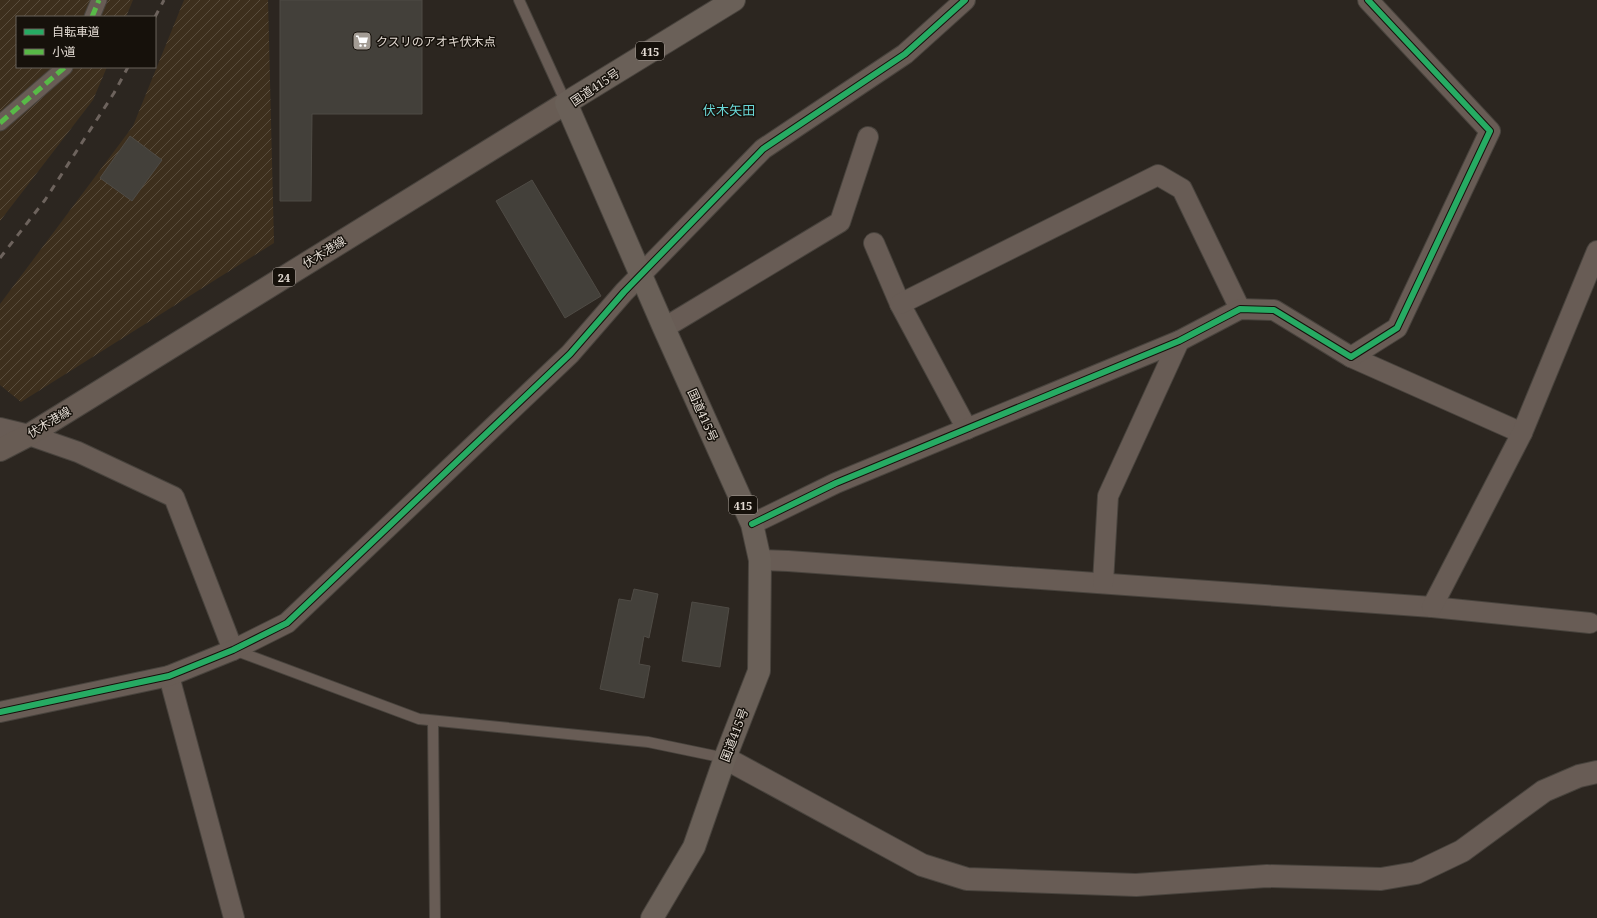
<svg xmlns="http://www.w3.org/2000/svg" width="1597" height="918" font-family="'Noto Serif','Noto Sans JP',serif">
  <defs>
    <pattern id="industrial-furrows" width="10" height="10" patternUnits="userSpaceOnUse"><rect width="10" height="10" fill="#3d2f1d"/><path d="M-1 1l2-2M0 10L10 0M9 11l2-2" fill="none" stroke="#594d3d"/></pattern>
  </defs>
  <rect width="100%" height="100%" fill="#2c2620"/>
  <!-- industrial -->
  <g fill="url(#industrial-furrows)">
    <path d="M0 0H133L126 17H17V67H107L93 100 0 221Z"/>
    <path d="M184 0H268L274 243 21 402 0 385V304L133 126Z"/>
  </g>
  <!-- building -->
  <g fill="#43403a" stroke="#4f4b45">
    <path d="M280 0H422V114H312L311 201H280Z"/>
    <path d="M130 136 162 160 132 201 100 178Z"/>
    <path d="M532 180 601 296 565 318 496 201Z"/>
    <path d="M634 589 658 594 649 638 644 636 639 664 650 666 644 698 600 689 619 599 631 601Z"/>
    <path d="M692 602 729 608 720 667 682 661Z"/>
  </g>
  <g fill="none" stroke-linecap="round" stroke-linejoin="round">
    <!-- service casing -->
    <g stroke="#48433d" stroke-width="12">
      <g id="service">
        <path d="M519 0 566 103"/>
        <path d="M234 650 419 719 648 742 725 758"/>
        <path d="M433 721 435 918"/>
      </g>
    </g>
    <!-- pedestrian casing -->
    <g stroke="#48433d" stroke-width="17">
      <g id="pedestrian">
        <path d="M92 17 99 0"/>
        <path d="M0 123 65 67"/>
      </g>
    </g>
    <!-- minor casing -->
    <g stroke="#48433d" stroke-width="22">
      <g id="minor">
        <path d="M874 243 900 304 967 429"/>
        <path d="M900 304 1158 175 1182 189 1240 309"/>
        <path d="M664 328 840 222 868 137"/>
        <path d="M1351 357 1522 433"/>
        <path d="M0 428 29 435 78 452 174 497 233 650"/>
        <path d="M752 524 836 483 1179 341 1240 309 1274 310 1351 357 1397 328 1490 131 1368 0"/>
        <path d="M760 560 788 561 1432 607 1590 623"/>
        <path d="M1103 583 1108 496 1179 341"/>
        <path d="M1432 607 1522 433 1597 251"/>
        <path d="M169 676 234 918"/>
        <path d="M0 712 169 676 233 650 287 623 570 354 624 292 763 149 905 54 965 0"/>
      </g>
    </g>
    <!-- tertiary casing -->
    <g stroke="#48433d" stroke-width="24">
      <path id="tertiary" d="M725 758 922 865 967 879 1136 885 1267 876 1381 879 1416 873 1462 851 1544 791 1579 776 1597 772"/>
    </g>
    <!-- primary casing -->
    <g stroke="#48433d" stroke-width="24">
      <path id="primary" d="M0 450 29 435 566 103"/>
    </g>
    <!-- trunk casing -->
    <g stroke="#48433d" stroke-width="24">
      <path id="trunk" d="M652 918 694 847 725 758 759 671 760 560 752 524 664 328 566 103 734 0"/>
    </g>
    <!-- service -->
    <use href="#service" stroke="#685c55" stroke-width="10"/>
    <!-- pedestrian -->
    <use href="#pedestrian" stroke="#685c55" stroke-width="15"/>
    <!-- minor -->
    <use href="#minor" stroke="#685c55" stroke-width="20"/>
    <!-- tertiary -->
    <use href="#tertiary" stroke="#685c55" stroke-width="22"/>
    <!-- primary -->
    <use href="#primary" stroke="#685c54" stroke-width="22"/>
    <!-- trunk -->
    <use href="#trunk" stroke="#6a6058" stroke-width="22"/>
    <!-- rail -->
    <g stroke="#6d635d" stroke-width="3" stroke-dasharray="7 7" stroke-linecap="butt">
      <path d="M155 17 164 0"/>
      <path d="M0 258 45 200 114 93 128 67"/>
    </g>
    <!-- quiet -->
    <g stroke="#58b947" stroke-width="5" stroke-dasharray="10 5" stroke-linecap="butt">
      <path d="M92 17 99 0"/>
      <path d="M0 123 65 67"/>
    </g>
    <!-- cycleway casing -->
    <g stroke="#16110b" stroke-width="8">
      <g id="cycleway">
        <path d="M752 524 836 483 1179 341 1240 309 1274 310 1351 357 1397 328 1490 131 1368 0"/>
        <path d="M0 712 169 676 233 650 287 623 570 354 624 292 763 149 905 54 965 0"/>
      </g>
    </g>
    <!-- cycleway -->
    <use href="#cycleway" stroke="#26ab63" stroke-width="6"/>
  </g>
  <!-- icons -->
  <defs>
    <g id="supermarket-square" transform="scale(1)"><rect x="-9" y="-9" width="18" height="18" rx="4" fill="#a39c94" stroke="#16110b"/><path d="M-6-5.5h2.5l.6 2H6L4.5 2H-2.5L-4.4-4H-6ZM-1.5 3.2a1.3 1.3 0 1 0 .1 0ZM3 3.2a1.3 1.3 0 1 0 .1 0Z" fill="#fff"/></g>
  </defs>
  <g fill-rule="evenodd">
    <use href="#supermarket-square" x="362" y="41"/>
  </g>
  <g text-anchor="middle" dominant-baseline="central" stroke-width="3" stroke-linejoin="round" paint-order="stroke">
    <!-- shield labels -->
    <g fill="#16110b" stroke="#a69e97" stroke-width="1">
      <rect x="636" y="42" width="28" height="18" rx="3"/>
      <rect x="273" y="268" width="22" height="18" rx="3"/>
      <rect x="729" y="496" width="28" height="18" rx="3"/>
    </g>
    <g font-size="11" font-weight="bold" fill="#e3dbd3">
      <text x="650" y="51">415</text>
      <text x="284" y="277">24</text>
      <text x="743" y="505">415</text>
    </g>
    <!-- poi labels -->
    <g font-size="12" fill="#e3dbd3" stroke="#16110b" text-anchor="start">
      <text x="376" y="41">クスリのアオキ伏木点</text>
    </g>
    <!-- street labels -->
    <g font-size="12" fill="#e3dbd3" stroke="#16110b">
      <text transform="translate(595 87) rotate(-34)">国道415号</text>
      <text transform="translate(324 252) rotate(-32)">伏木港線</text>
      <text transform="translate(703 415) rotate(66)">国道415号</text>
      <text transform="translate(49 422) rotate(-31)">伏木港線</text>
      <text transform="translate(734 735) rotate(-69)">国道415号</text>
    </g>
    <!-- neighbourhood labels -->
    <g font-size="13" fill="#69d6d6" stroke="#16110b">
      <text x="729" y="110">伏木矢田</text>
    </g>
  </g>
  <!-- legend -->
  <rect x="16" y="16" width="140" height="52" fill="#16110b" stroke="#68625b"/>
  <rect x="24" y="29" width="20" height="6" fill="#26ab63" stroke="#68625b"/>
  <text x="52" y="36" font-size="12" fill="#e3dbd3">自転車道</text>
  <rect x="24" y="49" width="20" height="6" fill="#58b947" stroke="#68625b"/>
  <text x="52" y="56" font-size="12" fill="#e3dbd3">小道</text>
</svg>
